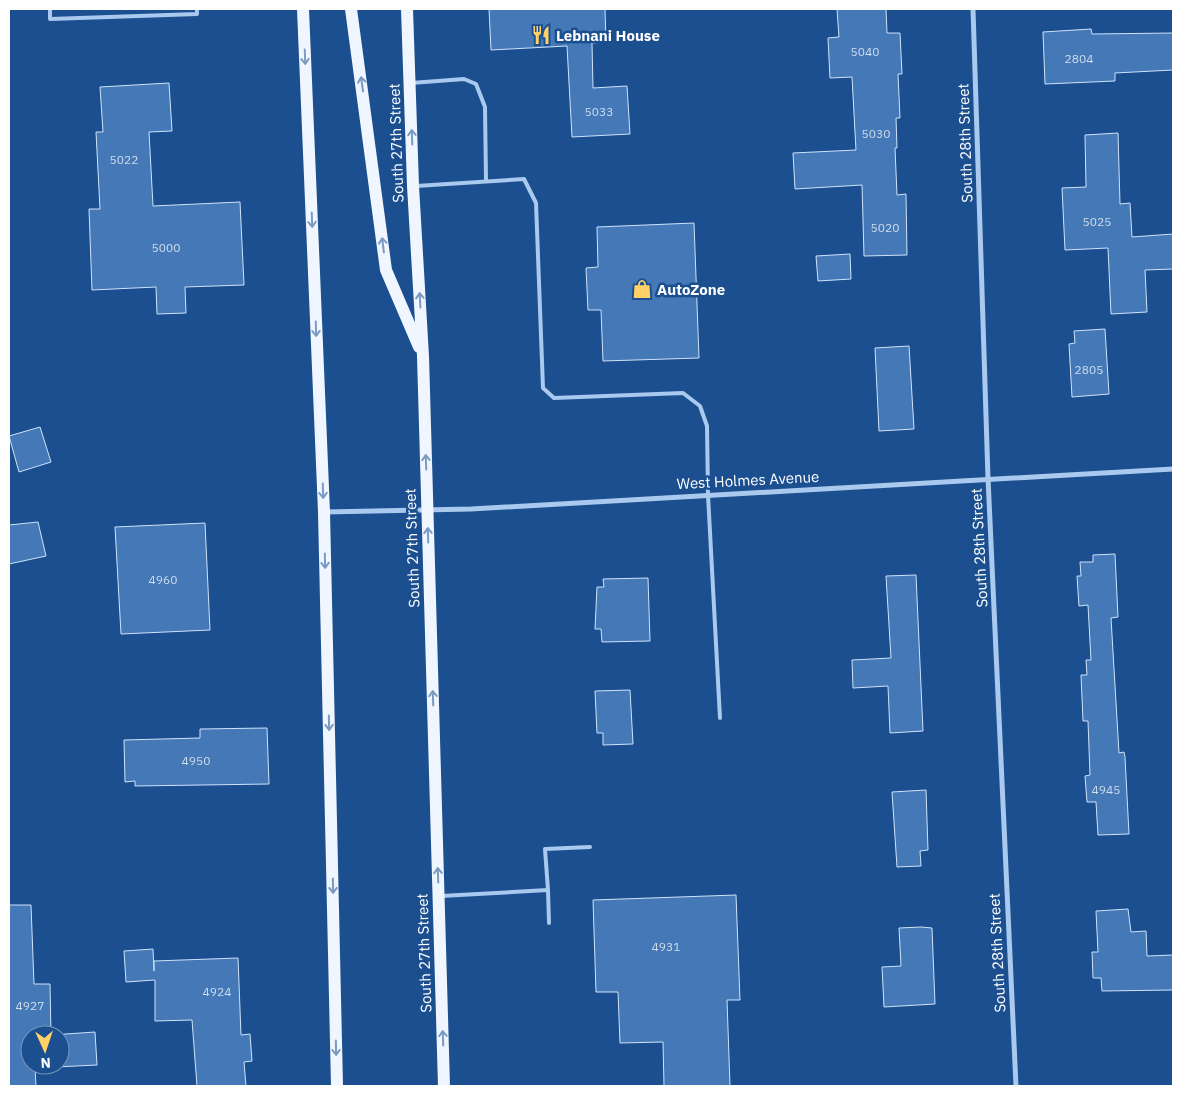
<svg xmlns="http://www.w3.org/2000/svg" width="1182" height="1095" font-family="'IBM Plex Sans',sans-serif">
  <rect width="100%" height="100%" fill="#1b4f8f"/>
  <!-- building -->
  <g fill="#4478b7" stroke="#cfe3fa" fill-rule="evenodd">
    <path d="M489 9H605L606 42 592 43 593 88 627 86 630 134 572 137 567 46 491 50Z"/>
    <path d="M837 9H886L887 33H900L902 74H898L900 118H896L897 148H895L897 195 906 194 907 255 864 256 862 185 795 189 793 153 856 150 852 77 830 78 828 38 839 37Z"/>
    <path d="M1091 29 1092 34 1173 33V70L1115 73V81L1045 84 1043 32Z"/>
    <path d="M169 83 172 131 149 132 153 206 240 202 244 285 185 287 186 313 157 314 156 287 92 290 89 209H100L96 132H103L100 87Z"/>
    <path d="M1118 133 1120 204 1130 203 1132 237 1173 234V269L1145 270 1147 312 1111 314 1108 248 1065 250 1062 188 1086 187 1085 135Z"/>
    <path d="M694 223 699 358 603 361 601 310H588L586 268 598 267 597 227Z"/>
    <path d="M850 254 851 279 818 281 816 256Z"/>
    <path d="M1105 329 1109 394 1072 397 1069 344 1075 343 1074 331Z"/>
    <path d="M909 346 914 429 879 431 875 348Z"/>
    <path d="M40 427 51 462 19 472 9 436Z"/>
    <path d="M38 522 46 556 9 564V525Z"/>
    <path d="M205 523 210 630 121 634 115 527Z"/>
    <path d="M1115 554 1118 617 1111 618 1119 753 1124 752 1125 757 1129 834 1098 835 1096 802H1087L1085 776 1090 775 1088 721H1083L1081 675H1087L1086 660H1091L1088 605 1079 606 1077 576H1081L1080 562H1093V555Z"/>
    <path d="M916 575 923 731 890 733 888 686 853 688 852 660 891 658 886 576Z"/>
    <path d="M648 578 650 641 602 642 601 629H595L597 587H604L603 579Z"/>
    <path d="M630 690 633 744 603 745V733H597L595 691Z"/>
    <path d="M267 728 269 784 135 786V781L125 782 124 740 200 738V729Z"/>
    <path d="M926 790 928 850 920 851 921 866 897 867 892 792Z"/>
    <path d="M736 895 740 1000H727L730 1086H664L663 1042 620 1043 618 992H596L593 900Z"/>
    <path d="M9 905H31L34 984H50L51 1035 95 1032 97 1065 35 1068 36 1086H9ZM30 1035H60V1065H30Z"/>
    <path d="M1128 909 1131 932 1146 931 1147 956 1173 955V990L1102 991 1101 978H1093L1092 952H1098L1096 911Z"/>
    <path d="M921 927 932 928 935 1004 884 1007 882 967 901 966 899 928Z"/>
    <path d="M153 949 154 971V961L238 958 241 1035 250 1034 252 1061 244 1062 246 1086H197L192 1020 155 1021V980L126 982 124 951Z"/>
  </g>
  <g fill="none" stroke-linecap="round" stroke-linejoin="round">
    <!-- lane -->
    <g stroke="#a9c9ee" stroke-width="4">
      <path d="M50 9V19L197 14V9"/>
      <path d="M411 83 464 79 476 84 485 107 486 181"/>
      <path d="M416 186 524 179 536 203 543 388 554 398 683 393 700 406 707 426 708 495 720 718"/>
      <path d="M548 890 545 849 590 847"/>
      <path d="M441 896 548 890 549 923"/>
    </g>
    <!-- street -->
    <g stroke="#a9c9ee" stroke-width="5">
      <path d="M973 9 988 478 1016 1086"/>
      <path d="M325 512 471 509 1173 469"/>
    </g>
    <!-- primary -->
    <g stroke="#f0f6ff" stroke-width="12">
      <path d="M303 9 324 512 337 1086"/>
      <path d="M351 9 386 270 419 347"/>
      <path d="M407 9 413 186 423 356 444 1086"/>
    </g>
  </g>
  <!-- one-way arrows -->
  <defs><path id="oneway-shaft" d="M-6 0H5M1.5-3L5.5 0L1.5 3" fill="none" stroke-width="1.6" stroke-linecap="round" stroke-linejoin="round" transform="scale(1.25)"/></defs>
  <g stroke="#7b9ac1">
    <use href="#oneway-shaft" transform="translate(305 57) rotate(88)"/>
    <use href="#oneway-shaft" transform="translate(362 84) rotate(-98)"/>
    <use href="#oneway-shaft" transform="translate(412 137) rotate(-92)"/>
    <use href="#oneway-shaft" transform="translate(312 220) rotate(88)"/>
    <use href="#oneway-shaft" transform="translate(383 245) rotate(-97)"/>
    <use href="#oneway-shaft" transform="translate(420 300) rotate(-93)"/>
    <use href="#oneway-shaft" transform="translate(316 329) rotate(88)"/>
    <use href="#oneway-shaft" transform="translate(426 462) rotate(-92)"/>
    <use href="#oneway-shaft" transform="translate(323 491) rotate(88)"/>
    <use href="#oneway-shaft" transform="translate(428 535) rotate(-92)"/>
    <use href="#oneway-shaft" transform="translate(325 561) rotate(89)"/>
    <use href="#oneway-shaft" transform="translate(433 698) rotate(-92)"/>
    <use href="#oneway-shaft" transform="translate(329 723) rotate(89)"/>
    <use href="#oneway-shaft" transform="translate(438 875) rotate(-92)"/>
    <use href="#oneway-shaft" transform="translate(333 886) rotate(89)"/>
    <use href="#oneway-shaft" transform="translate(443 1038) rotate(-92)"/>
    <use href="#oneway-shaft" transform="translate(336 1048) rotate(89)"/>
  </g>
  <!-- icons -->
  <defs>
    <g id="restaurant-bare" transform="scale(1.5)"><path d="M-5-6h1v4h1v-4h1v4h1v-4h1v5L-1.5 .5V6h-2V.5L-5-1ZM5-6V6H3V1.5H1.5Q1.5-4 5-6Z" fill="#ffd166" stroke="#1b4f8f" stroke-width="2.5" paint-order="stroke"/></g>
    <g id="shop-bare" transform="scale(1.5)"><path d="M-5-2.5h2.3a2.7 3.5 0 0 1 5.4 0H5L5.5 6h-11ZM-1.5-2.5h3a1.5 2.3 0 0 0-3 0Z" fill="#ffd166" stroke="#1b4f8f" stroke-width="2.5" paint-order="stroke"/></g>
  </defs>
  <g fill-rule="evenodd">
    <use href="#restaurant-bare" x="541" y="35"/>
    <use href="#shop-bare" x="642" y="289"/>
  </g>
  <g text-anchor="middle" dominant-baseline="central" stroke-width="5" stroke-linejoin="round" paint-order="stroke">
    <!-- number labels -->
    <g font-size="12" fill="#d0dded">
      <text x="865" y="51">5040</text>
      <text x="1079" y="58">2804</text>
      <text x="599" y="111">5033</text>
      <text x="876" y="133">5030</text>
      <text x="124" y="159">5022</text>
      <text x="1097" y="221">5025</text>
      <text x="885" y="227">5020</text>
      <text x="166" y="247">5000</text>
      <text x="1089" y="369">2805</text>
      <text x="163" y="579">4960</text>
      <text x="196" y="760">4950</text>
      <text x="1106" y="789">4945</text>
      <text x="666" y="946">4931</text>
      <text x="217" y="991">4924</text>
      <text x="30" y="1005">4927</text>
    </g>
    <!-- poi labels -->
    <g font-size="15" font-weight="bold" fill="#fff" stroke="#1b4f8f" text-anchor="start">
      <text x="556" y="35">Lebnani House</text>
      <text x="657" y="289">AutoZone</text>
    </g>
    <!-- street labels -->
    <g font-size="15" fill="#fff" stroke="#1b4f8f">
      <text transform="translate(396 143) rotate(-92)">South 27th Street</text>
      <text transform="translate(965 143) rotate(-92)">South 28th Street</text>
      <text transform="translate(748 480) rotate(-3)">West Holmes Avenue</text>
      <text transform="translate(412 548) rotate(-92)">South 27th Street</text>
      <text transform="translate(979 548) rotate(-93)">South 28th Street</text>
      <text transform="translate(424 953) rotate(-92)">South 27th Street</text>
      <text transform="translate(997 953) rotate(-93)">South 28th Street</text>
    </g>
  </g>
  <!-- border -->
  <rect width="1182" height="1095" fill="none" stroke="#ffffff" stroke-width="20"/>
  <!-- north arrow -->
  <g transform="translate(45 1050) rotate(177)"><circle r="24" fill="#1b4f8f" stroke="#7695bc"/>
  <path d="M0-4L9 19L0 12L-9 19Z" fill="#ffd166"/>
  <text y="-8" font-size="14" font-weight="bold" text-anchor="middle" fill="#ffffff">N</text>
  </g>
</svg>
